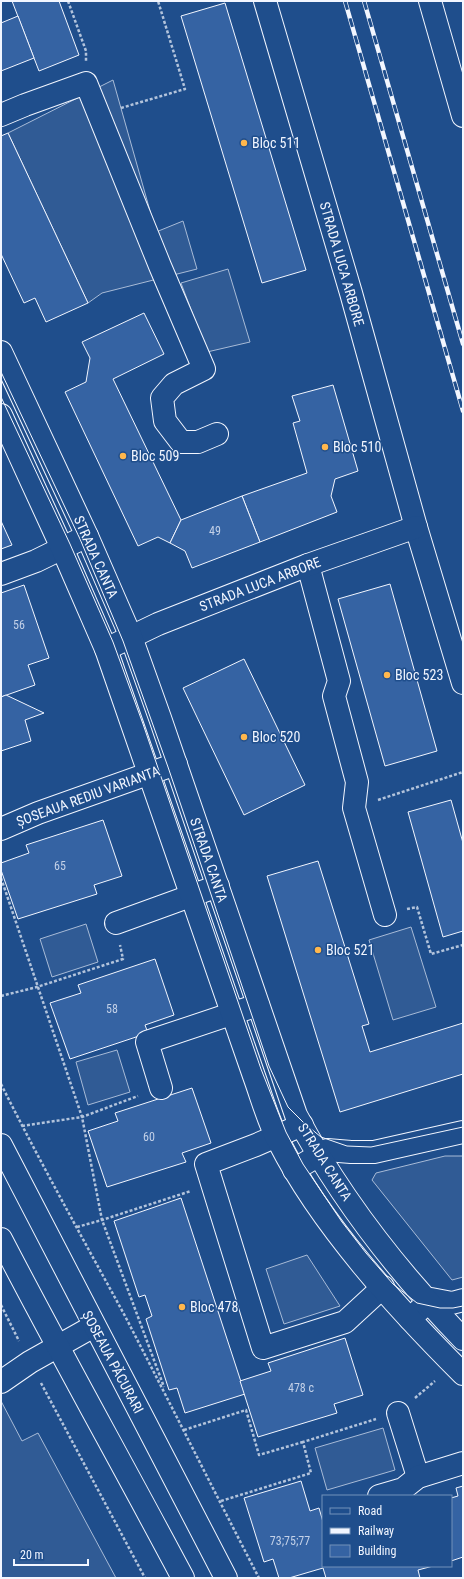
<svg xmlns="http://www.w3.org/2000/svg" width="464" height="1579" font-family="'Roboto Condensed',sans-serif">
  <rect width="100%" height="100%" fill="#1f4e8c"/>
  <!-- built -->
  <g fill="#305b95" stroke="#a8bbd7">
    <path d="M113 80 156 232 183 221 197 269 102 293 88 303 8 133Z"/>
    <path d="M228 269 250 342 207 352 181 283Z"/>
    <path d="M86 924 98 962 52 977 40 939Z"/>
    <path d="M411 927 436 1007 393 1020 369 940Z"/>
    <path d="M117 1050 130 1092 88 1105 76 1062Z"/>
    <path d="M445 1156H463V1277L452 1280 372 1180 376 1173Z"/>
    <path d="M307 1255 340 1306 284 1324 266 1269Z"/>
    <path d="M1 1401 22 1441 38 1433 116 1578H1Z"/>
    <path d="M383 1428 395 1470 327 1490 315 1448Z"/>
  </g>
  <!-- building -->
  <g fill="#3563a3" stroke="#f2f6ff">
    <path d="M12 1H59L79 55 39 71Z"/>
    <path d="M225 3 306 270 262 283 181 16Z"/>
    <path d="M18 16 34 58 1 71V23Z"/>
    <path d="M8 133 88 303 46 322 35 298 24 303 1 254V136Z"/>
    <path d="M144 313 164 354 113 379 181 520 170 543 158 537 138 546 65 392 86 382 90 358 82 342Z"/>
    <path d="M333 385 358 471 335 479 331 496 337 512 260 542 242 496 307 473 293 423 300 421 292 396Z"/>
    <path d="M242 496 260 542 192 568 185 551 170 543 181 520Z"/>
    <path d="M1 521 12 545 1 549Z"/>
    <path d="M390 584 437 751 385 766 338 599Z"/>
    <path d="M24 585 49 658 28 665 35 685 1 697V593Z"/>
    <path d="M244 659 305 785 244 815 183 688Z"/>
    <path d="M6 695 44 713 25 720 31 741 1 751V697Z"/>
    <path d="M451 800 463 843V931L443 937 408 812Z"/>
    <path d="M103 820 122 876 94 885 97 894 18 919 1 870V863L29 853 26 845Z"/>
    <path d="M318 861 369 1024 362 1026 370 1052 463 1023V1074L340 1112 267 876Z"/>
    <path d="M155 959 174 1015 145 1025 148 1033 70 1059 50 1003 81 993 78 985Z"/>
    <path d="M192 1088 211 1143 182 1153 186 1162 107 1187 88 1131 118 1121 115 1113Z"/>
    <path d="M181 1198 245 1394 185 1413 177 1388 169 1390 146 1319 152 1316 145 1295 139 1297 114 1221Z"/>
    <path d="M345 1338 363 1395 334 1404 337 1413 258 1437 240 1381 271 1371 268 1363Z"/>
    <path d="M301 1481 310 1511 319 1508 323 1522V1566H433L418 1570 420 1578H326L323 1568 289 1578H279L273 1559 264 1562 244 1498Z"/>
    <path d="M463 1486V1557L451 1561V1498L458 1496 456 1488Z"/>
  </g>
  <g fill="none" stroke-linecap="round" stroke-linejoin="round">
    <!-- minor casing -->
    <g stroke="#f2f6ff" stroke-width="24">
      <g id="minor">
        <path d="M265 1 351 293 416 527 463 683"/>
        <path d="M430 1 463 116"/>
        <path d="M1 115 25 105 86 83 160 266 204 369 174 384 162 398 165 421 181 442H198L217 434"/>
        <path d="M308 565 339 681 334 696 357 782 354 808 385 915"/>
        <path d="M1 574 36 561 87 536"/>
        <path d="M106 649 158 624 308 565 416 527"/>
        <path d="M1 829 38 813 176 764"/>
        <path d="M116 923 218 886"/>
        <path d="M161 1088 147 1042 258 1005"/>
        <path d="M302 1125 256 1145 206 1164 263 1348 345 1322 383 1287"/>
        <path d="M294 1170 327 1150 351 1152H374L463 1132"/>
        <path d="M410 1319 431 1299 452 1303 463 1300"/>
        <path d="M1 1382 30 1362 94 1326"/>
        <path d="M398 1413 418 1477"/>
        <path d="M379 1496 403 1489 418 1477 463 1463"/>
      </g>
    </g>
    <!-- major casing -->
    <g stroke="#f2f6ff" stroke-width="24">
      <g id="major">
        <path d="M1 352 87 536 131 637 160 718 296 1115C340 1198 398 1272 463 1339"/>
        <path d="M1 415 62 548 106 649 254 1076C262 1098 268 1121 279 1142 321 1225 397 1308 463 1374"/>
        <path d="M1 1145 226 1578"/>
        <path d="M1 1239C60 1353 123 1465 183 1578"/>
      </g>
    </g>
    <!-- path -->
    <g stroke="#b3c4dc" stroke-width="2.5" stroke-dasharray="3 2" stroke-linecap="butt">
      <path d="M68 1 86 51V61"/>
      <path d="M121 108 185 89 158 1"/>
      <path d="M378 800 463 772"/>
      <path d="M1 878 82 1117 102 1220 164 1387"/>
      <path d="M407 909 417 907 431 954 463 945"/>
      <path d="M1 996 37 987 123 959 120 945"/>
      <path d="M1 1084C40 1162 83 1239 125 1316 170 1403 214 1491 259 1578"/>
      <path d="M22 1126 82 1117 138 1096"/>
      <path d="M77 1227 102 1220 191 1191"/>
      <path d="M1 1305 19 1341"/>
      <path d="M41 1383 145 1578"/>
      <path d="M415 1398 435 1381"/>
      <path d="M184 1430 246 1410 259 1455 303 1442"/>
      <path d="M221 1501 311 1473 303 1442 376 1419"/>
    </g>
    <!-- minor -->
    <use href="#minor" stroke="#1f4e8c" stroke-width="22"/>
    <!-- major -->
    <use href="#major" stroke="#1f4e8c" stroke-width="22"/>
    <!-- tram -->
    <g stroke="#f2f6ff" stroke-width="1">
      <path d="M1 372 80 539 123 641 168 767 269 1066 288 1107 304 1123 321 1137 347 1146 371 1147 463 1127"/>
      <path d="M1 397 70 544 113 642 143 724 261 1069 286 1132 303 1164 342 1222 366 1253 393 1284 417 1303 440 1308H453L463 1306"/>
    </g>
    <!-- rail casing -->
    <g stroke="#f2f6ff" stroke-width="4.5">
      <g id="rail">
        <path d="M345 1 463 411"/>
        <path d="M364 1 463 344"/>
      </g>
    </g>
    <!-- rail -->
    <use href="#rail" stroke="#1f4e8c" stroke-width="3" stroke-dasharray="9" stroke-linecap="butt"/>
  </g>
  <!-- markers -->
  <g fill="#ffb74d" stroke="#1f4e8c" stroke-width="1.5">
    <circle cx="244" cy="143" r="4"/>
    <circle cx="325" cy="447" r="4"/>
    <circle cx="123" cy="456" r="4"/>
    <circle cx="387" cy="675" r="4"/>
    <circle cx="244" cy="737" r="4"/>
    <circle cx="318" cy="950" r="4"/>
    <circle cx="182" cy="1307" r="4"/>
  </g>
  <g text-anchor="middle" dominant-baseline="central" stroke-width="3" stroke-linejoin="round" paint-order="stroke">
    <!-- number labels -->
    <g font-size="12" fill="#c3d1e8">
      <text x="215" y="531">49</text>
      <text x="19" y="625">56</text>
      <text x="60" y="866">65</text>
      <text x="112" y="1009">58</text>
      <text x="149" y="1137">60</text>
      <text x="301" y="1388">478 c</text>
      <text x="290" y="1541">73;75;77</text>
    </g>
    <!-- poi labels -->
    <g font-size="14" fill="#f2f6ff" stroke="#1f4e8c" text-anchor="start">
      <text x="252" y="143">Bloc 511</text>
      <text x="333" y="447">Bloc 510</text>
      <text x="131" y="456">Bloc 509</text>
      <text x="395" y="675">Bloc 523</text>
      <text x="252" y="737">Bloc 520</text>
      <text x="326" y="950">Bloc 521</text>
      <text x="190" y="1307">Bloc 478</text>
    </g>
    <!-- street labels -->
    <g font-size="14" fill="#f2f6ff" stroke="#1f4e8c">
      <text transform="translate(342 264) rotate(74)">STRADA LUCA ARBORE</text>
      <text transform="translate(96 557) rotate(66)">STRADA CANTA</text>
      <text transform="translate(260 584) rotate(-21)">STRADA LUCA ARBORE</text>
      <text transform="translate(88 796) rotate(-20)">ȘOSEAUA REDIU VARIANTA</text>
      <text transform="translate(209 860) rotate(71)">STRADA CANTA</text>
      <text transform="translate(325 1162) rotate(58)">STRADA CANTA</text>
      <text transform="translate(113 1362) rotate(62)">ȘOSEAUA PĂCURARI</text>
    </g>
  </g>
  <!-- border -->
  <rect width="464" height="1579" fill="none" stroke="#f2f6ff" stroke-width="4"/>
  <!-- legend -->
  <rect x="322" y="1495" width="130" height="72" fill="#1f4e8c" stroke="#7391ba"/>
  <rect x="330" y="1508" width="20" height="6" fill="#1f4e8c" stroke="#7391ba"/>
  <text x="358" y="1515" font-size="12" fill="#f2f6ff">Road</text>
  <rect x="330" y="1528" width="20" height="6" fill="#f2f6ff" stroke="#7391ba"/>
  <text x="358" y="1535" font-size="12" fill="#f2f6ff">Railway</text>
  <rect x="330" y="1545" width="20" height="12" fill="#3563a3" stroke="#7391ba"/>
  <text x="358" y="1555" font-size="12" fill="#f2f6ff">Building</text>
  <!-- scale -->
  <path d="M14 1559v6h74v-6" fill="none" stroke="#f2f6ff" stroke-width="2"/>
  <text x="20" y="1559" font-size="12" fill="#f2f6ff" stroke="#1f4e8c" stroke-width="3" paint-order="stroke">20 m</text>
</svg>
